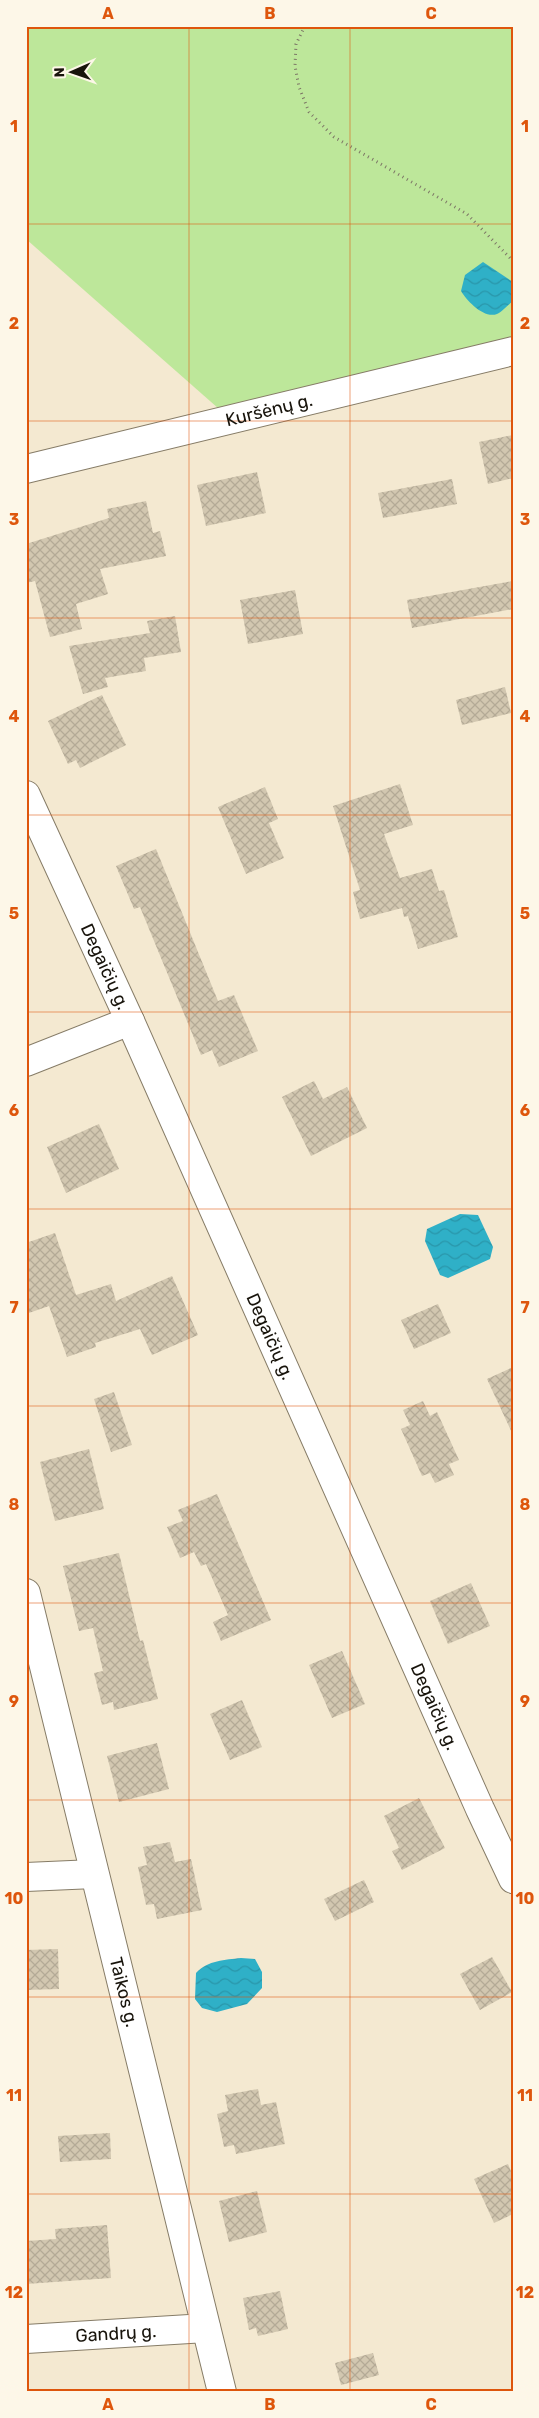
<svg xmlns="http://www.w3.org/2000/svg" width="539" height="2418" font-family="Rubik,sans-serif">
  <defs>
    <pattern id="water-waves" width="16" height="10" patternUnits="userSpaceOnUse" patternTransform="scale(1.25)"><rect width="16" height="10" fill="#2fb0c7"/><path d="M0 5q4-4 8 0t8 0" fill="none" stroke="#2996aa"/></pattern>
    <pattern id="building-cross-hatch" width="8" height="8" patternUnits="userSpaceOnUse" patternTransform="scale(1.25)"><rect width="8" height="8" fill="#d2c7b0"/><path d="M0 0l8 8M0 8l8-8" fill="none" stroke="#b4aa96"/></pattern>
  </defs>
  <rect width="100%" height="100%" fill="#f4e9d1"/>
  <!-- green -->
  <path fill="#bde79a" d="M26 26H513V339L227 416 26 239Z"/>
  <!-- water -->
  <g fill="url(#water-waves)">
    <path d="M483 262 513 282V301C508 305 502 312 497 314 484 319 467 301 461 291L465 275Z"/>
    <path d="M460 1214 478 1215 493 1247 490 1259 448 1278 440 1275 425 1241 427 1229Z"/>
    <path d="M241 1958 255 1959 262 1972V1988L247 2004 217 2012 202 2008 195 1999 196 1973C208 1960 225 1960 241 1958Z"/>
  </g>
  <!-- building -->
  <g fill="url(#building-cross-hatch)">
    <path d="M513 435V478L488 484 479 442Z"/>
    <path d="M257 472 266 513 206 526 197 485Z"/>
    <path d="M452 479 457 504 383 518 378 493Z"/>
    <path d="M146 501 153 533 160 531 166 556 100 569 108 594 76 604 82 629 50 637 35 581 26 583V544L109 518 107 509Z"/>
    <path d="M513 581V609L412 628 407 600Z"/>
    <path d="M295 590 303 634 248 644 240 600Z"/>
    <path d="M175 616 181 652 144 658 146 671 105 678 108 687 83 694 69 646 150 633 147 621Z"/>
    <path d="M505 687 511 713 462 725 456 700Z"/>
    <path d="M102 695 126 745 80 768 76 760 68 764 48 721Z"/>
    <path d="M400 784 413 825 384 834 400 878 432 869 439 891 444 890 458 937 418 949 408 916 404 917 402 908 360 919 353 892 360 890 333 806Z"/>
    <path d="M265 787 278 819 269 823 284 858 246 874 218 807Z"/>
    <path d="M156 849 218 1001 234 995 258 1051 219 1067 212 1050 201 1055 140 907 134 909 116 866Z"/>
    <path d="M314 1081 323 1099 347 1087 367 1128 311 1156 282 1097Z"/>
    <path d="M99 1124 119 1169 66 1193 47 1147Z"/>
    <path d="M55 1233 76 1295 111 1284 116 1301 172 1276 198 1335 152 1355 140 1329 95 1343 96 1347 67 1357 49 1306 26 1314V1243Z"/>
    <path d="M438 1304 451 1333 414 1349 401 1320Z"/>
    <path d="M513 1367V1435L487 1379Z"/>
    <path d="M114 1392 132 1445 111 1452 94 1399Z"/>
    <path d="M423 1401 430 1416 437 1412 459 1460 449 1464 454 1475 435 1483 430 1473 422 1476 401 1429 410 1425 403 1410Z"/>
    <path d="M89 1449 104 1509 55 1521 40 1462Z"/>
    <path d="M217 1494 271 1620 221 1641 213 1622 228 1615 206 1564 201 1566 194 1552 180 1558 167 1527 183 1521 178 1510Z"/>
    <path d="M119 1553 140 1641 143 1640 158 1699 114 1710 113 1702 102 1705 94 1673 103 1671 93 1628 79 1631 63 1566Z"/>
    <path d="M471 1583 490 1626 448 1644 430 1601Z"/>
    <path d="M342 1651 365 1704 332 1718 309 1665Z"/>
    <path d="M242 1700 262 1747 230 1760 210 1714Z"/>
    <path d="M157 1743 169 1789 119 1802 107 1756Z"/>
    <path d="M419 1798 445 1848 402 1870 392 1851 399 1848 384 1816Z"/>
    <path d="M170 1842 175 1862 191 1859 202 1910 157 1919 154 1904 146 1905 138 1867 147 1865 143 1847Z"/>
    <path d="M364 1880 374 1902 335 1921 324 1899Z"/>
    <path d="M58 1949 59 1989 26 1990V1950Z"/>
    <path d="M492 1957 512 1992 480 2010 460 1974Z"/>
    <path d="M258 2089 261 2105 276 2102 285 2144 236 2154 234 2145 224 2147 217 2114 228 2111 225 2095Z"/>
    <path d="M110 2133 111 2159 60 2162 58 2136Z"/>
    <path d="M508 2164 513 2176V2214L494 2223 474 2179Z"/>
    <path d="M257 2191 267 2232 229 2242 219 2201Z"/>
    <path d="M107 2225 111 2278 26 2284V2241L56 2239 55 2229Z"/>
    <path d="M280 2291 288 2329 258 2336 256 2328 249 2330 243 2298Z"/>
    <path d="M373 2353 379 2375 341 2385 335 2363Z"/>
  </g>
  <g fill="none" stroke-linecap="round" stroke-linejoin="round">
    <!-- minor casing -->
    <g stroke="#867c67" stroke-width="30">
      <g id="minor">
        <path id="s1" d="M26 469 513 351"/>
        <path id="s2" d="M26 795 130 1021 480 1809 513 1879"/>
        <path d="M26 1062 130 1021"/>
        <path id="s3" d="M26 1593 222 2392"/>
        <path d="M26 1877 94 1874"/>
        <path id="s4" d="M26 2339 206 2328"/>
      </g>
    </g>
    <!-- path -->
    <path stroke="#7d7666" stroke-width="3" stroke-dasharray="1 4" stroke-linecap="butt" d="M305 26 296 44 295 66 299 87 309 112 334 137 467 214 513 261"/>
    <!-- minor -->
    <use href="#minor" stroke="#fff" stroke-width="28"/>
  </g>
  <!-- grid -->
  <path fill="none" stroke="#de560c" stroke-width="1" stroke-opacity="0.55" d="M189 26V2392M350 26V2392M26 224H513M26 421H513M26 618H513M26 815H513M26 1012H513M26 1209H513M26 1406H513M26 1603H513M26 1800H513M26 1997H513M26 2194H513"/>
  <g text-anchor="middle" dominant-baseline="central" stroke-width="5" stroke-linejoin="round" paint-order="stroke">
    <!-- street labels -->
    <g font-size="18" fill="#18140c" stroke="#fdf7e8">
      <text stroke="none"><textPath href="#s1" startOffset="250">Kuršėnų g.</textPath></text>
      <text stroke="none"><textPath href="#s2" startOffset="189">Degaičių g.</textPath></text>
      <text stroke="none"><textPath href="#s2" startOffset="594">Degaičių g.</textPath></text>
      <text stroke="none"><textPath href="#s2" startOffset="999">Degaičių g.</textPath></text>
      <text stroke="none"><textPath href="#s3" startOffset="411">Taikos g.</textPath></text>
      <text stroke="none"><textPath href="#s4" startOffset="90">Gandrų g.</textPath></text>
    </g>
  </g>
  <!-- border -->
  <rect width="539" height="2418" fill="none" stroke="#fdf7e8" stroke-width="55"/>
  <!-- north arrow -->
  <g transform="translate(72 72) rotate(268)" stroke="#fdf7e8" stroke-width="4" paint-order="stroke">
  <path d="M0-4L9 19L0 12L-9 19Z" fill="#18140c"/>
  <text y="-8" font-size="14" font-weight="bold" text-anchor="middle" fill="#18140c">N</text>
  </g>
  <rect x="28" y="28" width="484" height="2362" fill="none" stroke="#de560c" stroke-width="2"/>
  <g font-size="16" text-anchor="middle" font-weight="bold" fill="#de560c">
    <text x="108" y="19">A</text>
    <text x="270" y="19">B</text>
    <text x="431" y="19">C</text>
    <text x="14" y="132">1</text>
    <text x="525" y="132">1</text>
    <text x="14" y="329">2</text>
    <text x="525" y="329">2</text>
    <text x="14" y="525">3</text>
    <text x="525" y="525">3</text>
    <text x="14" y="722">4</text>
    <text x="525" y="722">4</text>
    <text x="14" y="919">5</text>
    <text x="525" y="919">5</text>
    <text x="14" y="1116">6</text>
    <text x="525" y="1116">6</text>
    <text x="14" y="1313">7</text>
    <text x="525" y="1313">7</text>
    <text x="14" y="1510">8</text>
    <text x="525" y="1510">8</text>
    <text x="14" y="1707">9</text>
    <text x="525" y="1707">9</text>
    <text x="14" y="1904">10</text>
    <text x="525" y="1904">10</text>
    <text x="14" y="2101">11</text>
    <text x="525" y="2101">11</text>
    <text x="14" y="2298">12</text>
    <text x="525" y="2298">12</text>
    <text x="108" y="2410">A</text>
    <text x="270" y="2410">B</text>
    <text x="431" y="2410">C</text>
  </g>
</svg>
